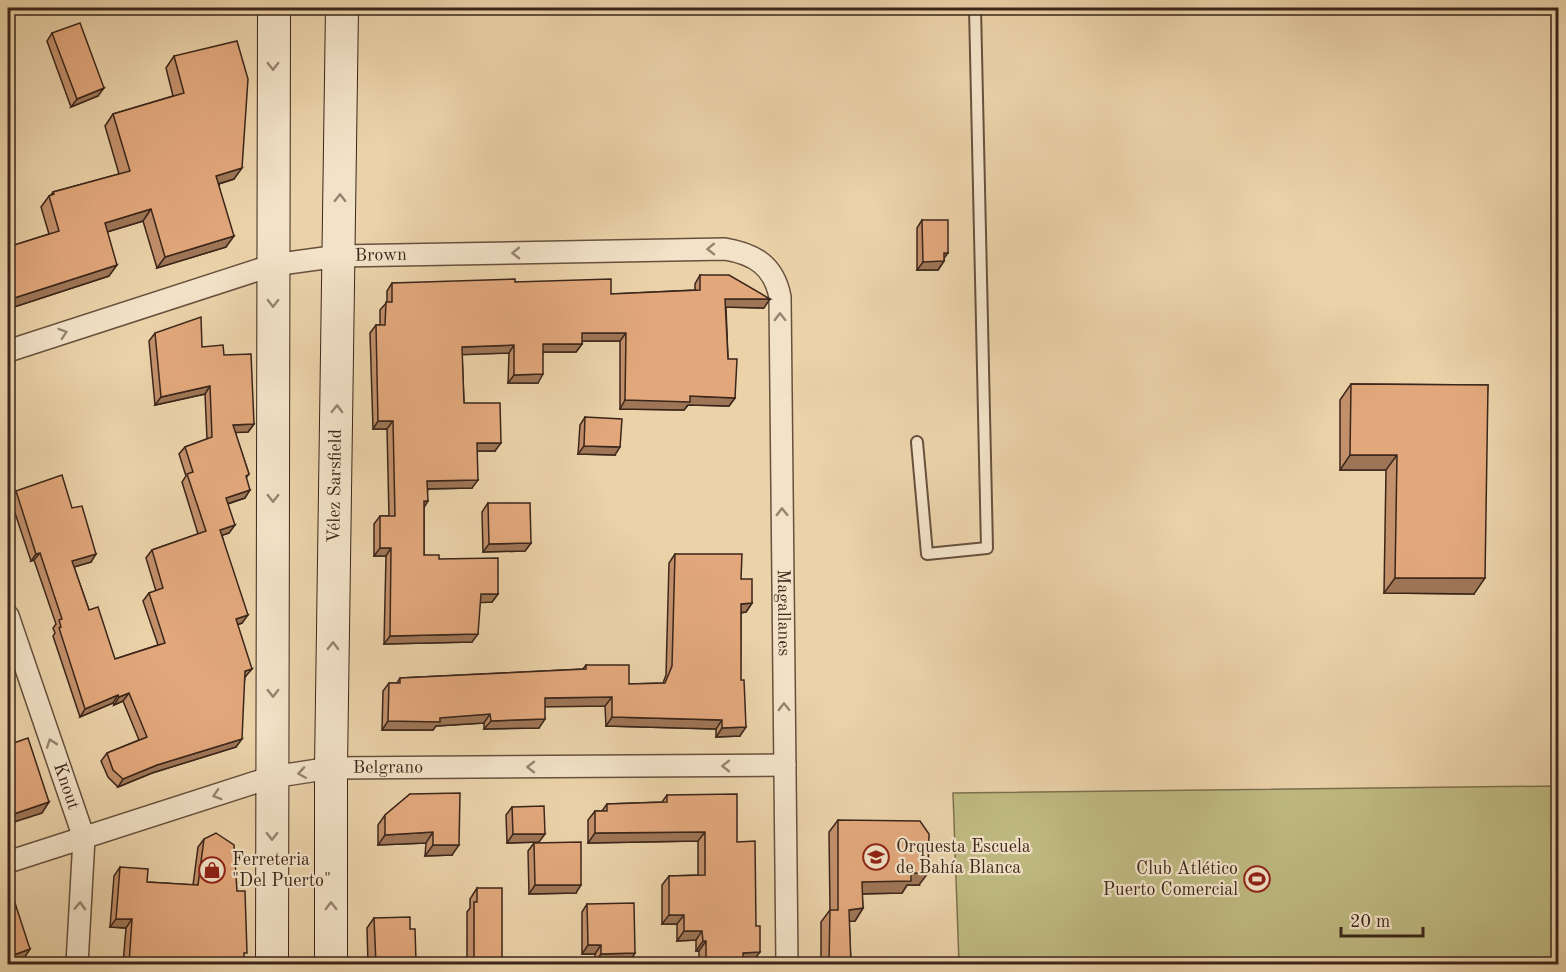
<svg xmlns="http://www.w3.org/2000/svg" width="1566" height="972" font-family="'Old Standard TT',serif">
  <rect width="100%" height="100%" fill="#ebd2a9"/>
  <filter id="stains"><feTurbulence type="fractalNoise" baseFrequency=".00333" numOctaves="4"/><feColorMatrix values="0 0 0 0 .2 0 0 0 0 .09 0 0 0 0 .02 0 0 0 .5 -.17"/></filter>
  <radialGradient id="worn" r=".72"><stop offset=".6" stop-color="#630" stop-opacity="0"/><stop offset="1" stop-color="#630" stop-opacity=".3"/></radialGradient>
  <!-- green -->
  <path fill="#bfba82" stroke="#7d704e" stroke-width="1.5" d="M1558 786V964H959L953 793Z"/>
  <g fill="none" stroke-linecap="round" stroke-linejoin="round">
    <!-- lane casing -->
    <g stroke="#67513e" stroke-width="14">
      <path id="lane" d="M917 442 927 554 987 548 975 8"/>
    </g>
    <!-- street casing -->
    <g stroke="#67513e" stroke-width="24">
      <g id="street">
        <path id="s1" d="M8 351 273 265 339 256 725 249C755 254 774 266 780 297L787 964"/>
        <path id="s2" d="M8 616 84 838 77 964"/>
        <path id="s3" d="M8 862 272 777 331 768 785 765"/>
      </g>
    </g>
    <!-- secondary casing -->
    <g stroke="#3b261a" stroke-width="34">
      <g id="secondary">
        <path d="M272 964 274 8"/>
        <path id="s4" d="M331 964V768L342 8"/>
      </g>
    </g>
    <!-- lane -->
    <use href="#lane" stroke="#f2e2c7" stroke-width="10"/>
    <!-- street -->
    <use href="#street" stroke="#f2e2c7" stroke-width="21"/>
    <!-- secondary -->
    <use href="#secondary" stroke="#f2e2c7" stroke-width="32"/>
  </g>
  <!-- wall -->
  <g fill="#c2906b" stroke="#3b261a" stroke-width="1.5">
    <path d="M52 33 98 96 71 107 47 41Z"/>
    <path d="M174 56 234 179 219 184 226 247 157 268 143 221 107 232 109 276 8 309V247L49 234 41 207 49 196 51 195 53 192 119 174 105 126 113 114 173 96 166 68Z"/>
    <path d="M922 220 944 258V261L938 270H917V228Z"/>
    <path d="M700 275 764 308 726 307 728 359 735 398 729 406 688 405 684 410 620 409V341H582V344L576 352H543L538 383H508L509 353 462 354 464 403 495 451H477L472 488 428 489 424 508V555L439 559 498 594 492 602H480L472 642 384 644 386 556H374V524L380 516H389L387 429H373L370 333 376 325H380V310L387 302V291L392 283 515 282 611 294 695 290V284Z"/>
    <path d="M155 333 202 347 224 355 254 424 248 432H235L249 474 246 478 245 498 228 504 229 533 222 535 242 623 237 625 246 676 245 677 236 747 152 773 118 787 108 777 101 761 107 753 139 740 123 701 114 705 113 703 80 717 53 636 55 633 53 628 56 624 34 560 31 561 10 498 16 491 91 562 74 567 89 610 115 659 158 645 143 601 149 593 156 591 146 558 152 550 198 534 182 482 186 476 179 454 185 447 207 439 205 394 155 405 149 341Z"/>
    <path d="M1351 384 1488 385 1474 594 1384 593 1386 470H1340V400Z"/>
    <path d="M585 417 615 455 578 454 580 425Z"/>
    <path d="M488 503 531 543 525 551 483 552 482 512Z"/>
    <path d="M675 554 741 579 752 603 746 612 741 613 740 736 716 737V729L606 726 605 706H545L539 728 484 729V723L436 726 433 730H382L383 691 389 683H397L400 678 583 669 586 665 629 684 663 683 666 675 669 563Z"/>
    <path d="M410 794 452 855 425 856 426 843 378 845V825L385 815Z"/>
    <path d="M667 795 737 842 753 961 743 962V964H699V951H696V940L677 941V924H662V885L669 876 698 875V841L588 843V820L595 811H602L607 804 662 802Z"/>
    <path d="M512 807 539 842 507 843 506 815Z"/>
    <path d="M838 820 919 885H907L902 893 862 894 863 908 855 921H849L851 964H821V922L830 910 829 832Z"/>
    <path d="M204 839 237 891 244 964H123L126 928 110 927 114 876 120 867 147 882 193 885 198 847Z"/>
    <path d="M534 843 576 893 529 894 528 851Z"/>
    <path d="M477 888 502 960 515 964H368L367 928 374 918 410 929 416 961 467 960V912L470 908V899Z"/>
    <path d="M587 904 635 953 629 962H595V954H582V912Z"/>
  </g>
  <!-- shaded-wall -->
  <g fill="#9e7657" stroke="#3b261a" stroke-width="1.5">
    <path d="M104 88 98 96 71 107 77 99Z"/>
    <path d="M242 168 234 179 208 187 216 176Z"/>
    <path d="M151 209 143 221 97 235 105 223Z"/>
    <path d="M234 236 226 247 157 268 165 257Z"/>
    <path d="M944 253H948L942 261H944L938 270H917L923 262Z"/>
    <path d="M117 265 109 276 8 309V300Z"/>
    <path d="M725 299H770L764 308 720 307Z"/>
    <path d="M582 333H626L620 341H576Z"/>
    <path d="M543 344H582L576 352H538Z"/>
    <path d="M514 345 509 353 456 355 462 347Z"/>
    <path d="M543 374 538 383H508L514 375Z"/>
    <path d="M210 386 205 394 155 405 161 397Z"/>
    <path d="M690 396 735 398 729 406 688 405 684 410 620 409 625 400Z"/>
    <path d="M378 421H393L387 429H373Z"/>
    <path d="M254 424 248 432 227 433 233 425Z"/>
    <path d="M477 443H501L495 451H471Z"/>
    <path d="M584 446 620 447 615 455 578 454Z"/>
    <path d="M1350 455H1397L1386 470H1340Z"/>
    <path d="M478 480 472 488 422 489 427 481Z"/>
    <path d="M250 490 245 498 220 506 226 498Z"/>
    <path d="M424 501H428L423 509Z"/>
    <path d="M235 525 229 533 214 538 220 530Z"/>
    <path d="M531 543 525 551 483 552 489 544Z"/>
    <path d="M380 548H391L386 556H374Z"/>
    <path d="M40 553 34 560 31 561 36 554Z"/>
    <path d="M96 554 91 562 67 569 72 561Z"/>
    <path d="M1395 578H1485L1474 594 1384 593Z"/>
    <path d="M481 594H498L492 602 475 603Z"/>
    <path d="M752 603 746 612 735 613 741 604Z"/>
    <path d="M248 615 242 623 230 627 236 619Z"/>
    <path d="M478 634 472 642 384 644 390 636Z"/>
    <path d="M252 669 246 676 240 679 245 671Z"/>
    <path d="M129 693 123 701 114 705 119 697Z"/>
    <path d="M118 695 113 703 80 717 85 709Z"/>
    <path d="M612 697 605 706 539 707 545 698Z"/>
    <path d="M490 714 484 723 436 726 433 730H382L388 721Z"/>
    <path d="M612 717 722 720 716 729 606 726Z"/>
    <path d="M545 719 539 728 484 729 491 721Z"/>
    <path d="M746 727 740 736 716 737 722 728Z"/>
    <path d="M242 739 236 747 152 773 118 787 123 779 157 765Z"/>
    <path d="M49 802 42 813 8 824V816Z"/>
    <path d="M433 832 426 843 378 845 385 835Z"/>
    <path d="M705 832 698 841 588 843 595 833Z"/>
    <path d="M513 834H545L539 842 507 843Z"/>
    <path d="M433 845H459L452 855 425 856Z"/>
    <path d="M911 873H928L919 885H907L902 893 853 894 862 882Z"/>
    <path d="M535 885H581L576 893 529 894Z"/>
    <path d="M863 908 855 921 840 922 849 910Z"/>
    <path d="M669 915H684L677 924H662Z"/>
    <path d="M116 919H132L126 928 110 927Z"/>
    <path d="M684 931H702L696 940 677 941Z"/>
    <path d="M703 941H706L699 951H696Z"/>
    <path d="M588 945H601L595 954H582Z"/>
    <path d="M30 949 25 957 8 963V957Z"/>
    <path d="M760 952 753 961 736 962 743 953Z"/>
    <path d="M635 953 629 962H595L601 954Z"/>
  </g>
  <!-- building -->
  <g fill="#e2a87c" stroke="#3b261a" stroke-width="1.5">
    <path d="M80 23 104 88 77 99 52 33Z"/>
    <path d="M237 41 248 79 242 168 216 176 234 236 165 257 151 209 105 223 117 265 8 300V247L59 231 49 196 54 194 53 192 130 171 113 114 184 93 174 56Z"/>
    <path d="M922 220H948V253H944V261L923 262Z"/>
    <path d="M700 275H729L770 299H725L728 359H737L735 398 690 396V402L625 400 626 333H582V344H543V374L514 375V345L462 347 464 403H500L501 443H477L478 480 427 481 428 501H424V555H439V559L498 558V594H481L478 634 390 636 391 548H380V516H395L393 421H378L376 325H385L386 302H392V283L515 279V282L611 279V294L700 290Z"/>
    <path d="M201 317 202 347 223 345 224 355 251 354 254 424 233 425 249 474 246 476 250 490 226 498 235 525 220 530 248 615 236 619 252 669 245 671 242 739 157 765 123 779 113 770 107 753 147 737 129 693 119 697 118 695 85 709 59 628 61 627 59 620 62 619 40 553 36 554 16 491 62 475 72 508 82 506 96 554 72 561 89 610 98 607 115 659 165 643 149 593 163 588 152 550 206 531 187 474 193 472 185 447 212 437 210 386 161 397 155 333Z"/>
    <path d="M1351 384 1488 385 1485 578H1395L1397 455H1350Z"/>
    <path d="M585 417 622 419 620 447 584 446Z"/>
    <path d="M488 503H530L531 543 489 544Z"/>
    <path d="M675 554H742L741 579H752V603L741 604V680H744L746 727 722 728V720L612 717V697L545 698V719L491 721 490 714 440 718V722L388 721 389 683H400V678L586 669V665H629V684L665 683 672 666Z"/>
    <path d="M28 738 49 802 8 816V745Z"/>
    <path d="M460 793 459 845H433V832L385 835V815L410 794Z"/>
    <path d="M737 794V842L755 841 756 926H760V952L743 953V964H706V941H703L702 931H684V915H669V876L705 875V832L595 833V811H607V804L667 802V795Z"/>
    <path d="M544 806 545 834H513L512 807Z"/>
    <path d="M838 820 920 821 929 834 928 873H911V881L862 882 863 908 849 910 851 964H829L830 910H838Z"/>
    <path d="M216 833 234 845 237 891H245L247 953H244V964H129L132 919H116L120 867 148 869 147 882 198 885 204 839Z"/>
    <path d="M581 842V885H535L534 843Z"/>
    <path d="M477 888H502V960L515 959V964H376L374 918 410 917V929H415L416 961 474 960V902H477Z"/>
    <path d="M13 897 30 949 8 957V898Z"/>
    <path d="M634 903 635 953 601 954V945H588L587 904Z"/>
    <path d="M51 958 52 964H18L17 960Z"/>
  </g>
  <!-- one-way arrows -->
  <defs><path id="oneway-chevron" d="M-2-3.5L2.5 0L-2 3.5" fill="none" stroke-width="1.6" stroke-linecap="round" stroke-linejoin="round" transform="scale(1.5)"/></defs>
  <g stroke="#968470">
    <use href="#oneway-chevron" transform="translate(273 66) rotate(90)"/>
    <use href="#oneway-chevron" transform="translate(340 198) rotate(-89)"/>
    <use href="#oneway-chevron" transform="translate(711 249) rotate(179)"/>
    <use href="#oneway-chevron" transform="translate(516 253) rotate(179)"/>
    <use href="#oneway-chevron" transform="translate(273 303) rotate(90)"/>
    <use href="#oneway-chevron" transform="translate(780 317) rotate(-91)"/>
    <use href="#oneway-chevron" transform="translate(63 333) rotate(-18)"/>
    <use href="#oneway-chevron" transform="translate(337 409) rotate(-89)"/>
    <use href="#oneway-chevron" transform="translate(273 498) rotate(90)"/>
    <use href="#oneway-chevron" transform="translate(782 512) rotate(-91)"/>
    <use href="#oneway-chevron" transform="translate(333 646) rotate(-89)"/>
    <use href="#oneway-chevron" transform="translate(273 693) rotate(90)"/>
    <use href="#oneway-chevron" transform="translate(784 707) rotate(-91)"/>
    <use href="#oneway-chevron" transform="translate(51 743) rotate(-109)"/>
    <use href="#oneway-chevron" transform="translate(726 766) rotate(180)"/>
    <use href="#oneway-chevron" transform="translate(531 767) rotate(180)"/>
    <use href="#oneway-chevron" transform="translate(302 773) rotate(171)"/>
    <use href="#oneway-chevron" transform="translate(217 795) rotate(162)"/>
    <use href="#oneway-chevron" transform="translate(272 836) rotate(90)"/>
    <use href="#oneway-chevron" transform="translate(80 906) rotate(-87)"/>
    <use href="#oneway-chevron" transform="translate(331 906) rotate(-90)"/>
  </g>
  <!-- icons -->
  <defs>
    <g id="school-ring" transform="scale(1.35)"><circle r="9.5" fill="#f2e2c7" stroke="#8f2418" stroke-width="1.5"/><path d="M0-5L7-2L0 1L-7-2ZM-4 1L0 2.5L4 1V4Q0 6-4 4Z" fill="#8f2418"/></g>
    <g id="shop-ring" transform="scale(1.35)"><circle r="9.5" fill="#f2e2c7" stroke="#8f2418" stroke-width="1.5"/><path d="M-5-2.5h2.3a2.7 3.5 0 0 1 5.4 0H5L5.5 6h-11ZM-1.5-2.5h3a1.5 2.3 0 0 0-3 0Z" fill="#8f2418"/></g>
    <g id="stadium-ring" transform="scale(1.35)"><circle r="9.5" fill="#f2e2c7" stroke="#8f2418" stroke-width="1.5"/><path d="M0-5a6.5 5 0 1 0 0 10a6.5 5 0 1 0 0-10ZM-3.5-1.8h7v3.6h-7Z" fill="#8f2418"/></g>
  </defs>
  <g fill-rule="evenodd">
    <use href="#school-ring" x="876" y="857"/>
    <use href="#shop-ring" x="212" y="870"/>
    <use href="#stadium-ring" x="1257" y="879"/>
  </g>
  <g text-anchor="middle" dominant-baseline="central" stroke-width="4.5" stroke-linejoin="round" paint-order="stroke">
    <!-- street labels -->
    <g font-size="18" fill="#3b261a" stroke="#f2e2c7">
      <text stroke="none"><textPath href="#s1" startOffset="387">Brown</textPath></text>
      <text stroke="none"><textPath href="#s4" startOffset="478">Vélez Sarsfield</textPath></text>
      <text stroke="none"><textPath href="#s1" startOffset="1126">Magallanes</textPath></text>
      <text stroke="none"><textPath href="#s3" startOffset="394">Belgrano</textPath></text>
      <text stroke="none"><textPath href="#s2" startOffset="180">Knout</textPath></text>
    </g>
    <!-- poi labels -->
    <g font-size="18" fill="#3b261a" stroke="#f2e2c7" text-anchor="start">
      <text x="896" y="847">Orquesta Escuela<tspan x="896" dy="21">de Bahía Blanca</tspan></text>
      <text x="232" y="860">Ferreteria<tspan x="232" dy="21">"Del Puerto"</tspan></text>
      <text x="1238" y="869" text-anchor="end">Club Atlético<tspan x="1238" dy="21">Puerto Comercial</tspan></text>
    </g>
  </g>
  <!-- margin -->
  <rect width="1566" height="972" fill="none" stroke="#ebd2a9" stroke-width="30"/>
  <rect x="9" y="9" width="1548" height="954" fill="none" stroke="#3b261a" stroke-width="3"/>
  <rect x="15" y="15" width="1536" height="942" fill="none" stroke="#3b261a" stroke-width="1.5"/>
  <!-- scale -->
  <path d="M1341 927v9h82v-9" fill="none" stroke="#3b261a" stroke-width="3"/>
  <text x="1350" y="927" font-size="18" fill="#3b261a" stroke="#f2e2c7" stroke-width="4.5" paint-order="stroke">20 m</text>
  <rect width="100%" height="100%" filter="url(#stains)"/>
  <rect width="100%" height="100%" fill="url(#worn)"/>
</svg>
